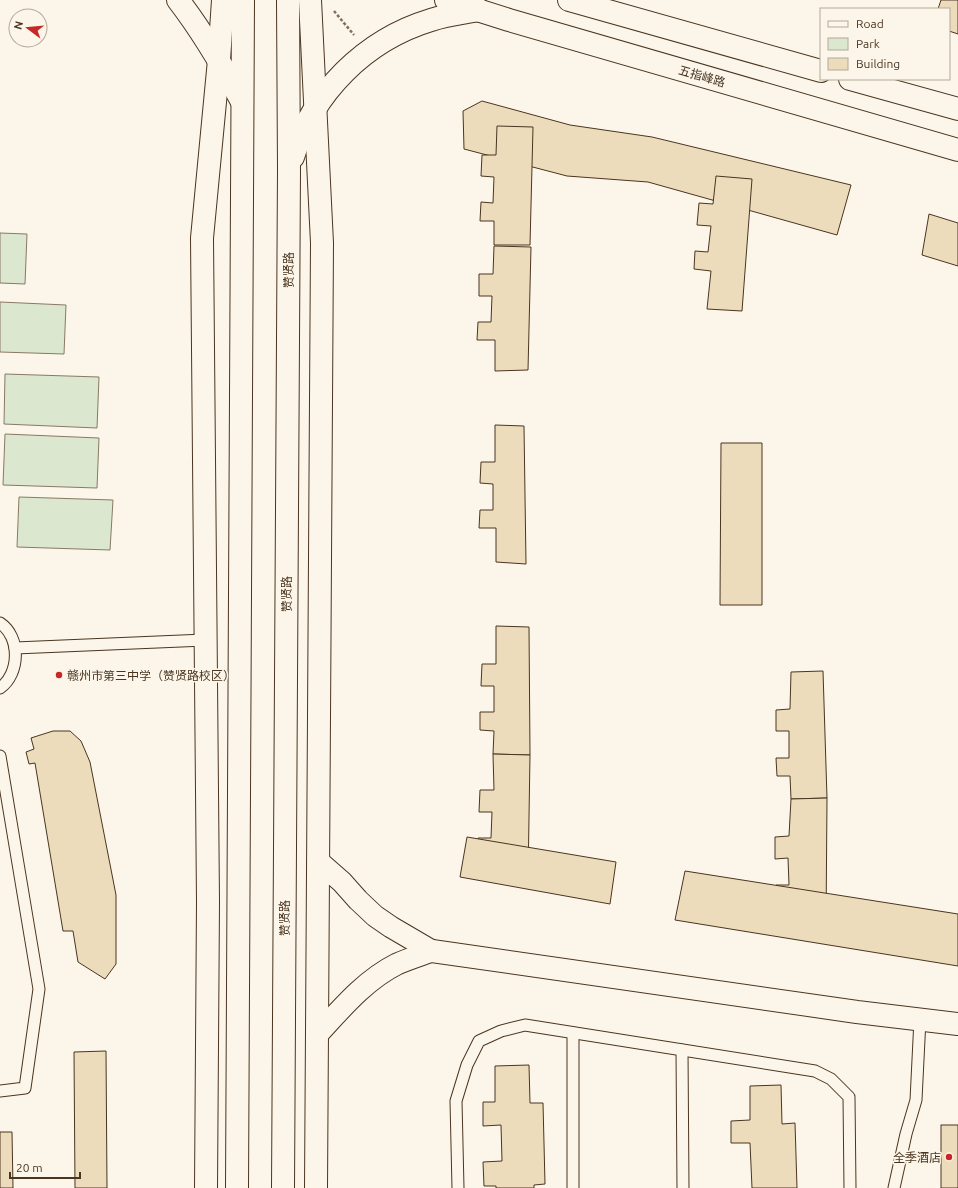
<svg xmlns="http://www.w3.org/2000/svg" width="958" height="1188" font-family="Ubuntu,'Noto Sans SC',sans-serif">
  <rect width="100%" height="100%" fill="#fbf6e9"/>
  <!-- green -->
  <g fill="#dce7d0" stroke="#887966">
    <path d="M0 233 27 234 25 284 0 283Z"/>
    <path d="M0 302 66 305 64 354 0 352Z"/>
    <path d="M5 374 99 377 97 428 4 424Z"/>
    <path d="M5 434 99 438 97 488 3 485Z"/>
    <path d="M19 497 113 500 110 550 17 547Z"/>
  </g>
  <!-- building -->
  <g fill="#ecdcbc" stroke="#4a3520">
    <path d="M941 0H958V34L949 31V9H938Z"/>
    <path d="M482 101 570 125 652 137 851 185 837 235 648 182 567 176 464 149 463 111Z"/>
    <path d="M497 126 533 127 530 245H494V221H480L481 202 493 203 494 177 481 176 482 155H496Z"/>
    <path d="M716 176 752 179 742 311 707 309 711 271 694 269 695 251 708 252 711 226 697 225 699 203 713 204Z"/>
    <path d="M929 214 958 223V266L922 255Z"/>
    <path d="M494 246 531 247 528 370 495 371V340H477L478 322H491L492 296H479V274H493Z"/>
    <path d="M495 425 524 426 526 564 496 562V528H479L480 510H493V484L480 483 481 462H495Z"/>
    <path d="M721 443H762V605H720Z"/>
    <path d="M496 626 529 627 530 755 493 754 494 731 480 730V712H494V686H481L482 664H496Z"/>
    <path d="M823 671 827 798 791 799 790 776H777L776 758H789V731H776V710L790 709 791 672Z"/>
    <path d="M53 731H70L81 741 90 762 116 895V964L105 979 78 962 73 931H63L35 763 29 764 26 752 34 749 31 738Z"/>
    <path d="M493 754 530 755 528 881 491 880 492 857 478 856V838H491L492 812H479L480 790H494Z"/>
    <path d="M827 798 826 926H790V903H776V885H789L788 858 775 859V837L789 836 791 799Z"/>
    <path d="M467 837 616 862 610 904 460 877Z"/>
    <path d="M685 871 958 914V966L675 920Z"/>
    <path d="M106 1051 107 1188H75L74 1052Z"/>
    <path d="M529 1065 530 1103H543L545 1184 534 1185V1188H496V1186H484L483 1162 502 1161 501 1125 483 1126V1102H495V1066Z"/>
    <path d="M781 1085 782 1124 795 1123 797 1188H752L750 1143H731V1121L750 1120V1086Z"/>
    <rect x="941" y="1125" width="17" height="63"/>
    <path d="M0 1132H12L13 1188H0Z"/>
  </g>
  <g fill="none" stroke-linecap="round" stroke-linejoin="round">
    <!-- lane casing -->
    <g stroke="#4a3520" stroke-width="13">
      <g id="lane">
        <path d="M0 623C21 637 20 674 0 688"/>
        <path d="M15 648 205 640"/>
        <path d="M0 756 39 989 25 1088 0 1091"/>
        <path d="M573 1033V1188"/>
        <path d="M682 1050 683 1188"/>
        <path d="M458 1188 456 1101 467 1065 479 1041 501 1031 525 1025 815 1071 831 1079 849 1097 850 1188"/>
        <path d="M894 1188 906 1134 916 1100 920 1019"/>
      </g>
    </g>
    <!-- street casing -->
    <g stroke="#4a3520" stroke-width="23">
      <g id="street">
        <path d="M318 861 342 882 358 900 375 916 391 927 432 951"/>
        <path d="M317 1035C341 1009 365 980 397 964 408 959 421 955 432 951"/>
      </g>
    </g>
    <!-- secondary casing -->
    <g stroke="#4a3520" stroke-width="24">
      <g id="secondary">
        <path d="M310 0 322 243 316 1188"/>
        <path d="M446 0 509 20 958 150"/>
        <path d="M569 0 821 71"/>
        <path d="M850 79 958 109"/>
        <path d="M432 951 857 1012 958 1024"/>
        <path d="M206 1188 208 902 202 238 219 60 223 0"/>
      </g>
    </g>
    <!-- primary casing -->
    <g stroke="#4a3520" stroke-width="24">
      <g id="primary">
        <path d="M178 0C202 31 222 65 241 100"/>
        <path d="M293 157C313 92 365 40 431 20 446 15 463 13 479 10"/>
        <path d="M237 1188 243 0"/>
        <path d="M283 1188 289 170 288 0"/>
      </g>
    </g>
    <!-- path -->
    <path stroke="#7f6f5c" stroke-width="2.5" stroke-dasharray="3 2" stroke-linecap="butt" d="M334 11 354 35"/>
    <!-- lane -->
    <use href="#lane" stroke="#fbf6e9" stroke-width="11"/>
    <!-- street -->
    <use href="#street" stroke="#fbf6e9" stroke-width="21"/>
    <!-- secondary -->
    <use href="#secondary" stroke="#fbf6e9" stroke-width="22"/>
    <!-- primary -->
    <use href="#primary" stroke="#fbf6e9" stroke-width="22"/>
  </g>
  <!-- markers -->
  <g fill="#c62828" stroke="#fbf6e9" stroke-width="1.5">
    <circle cx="59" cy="675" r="4"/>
    <circle cx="949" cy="1157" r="4"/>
  </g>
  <g text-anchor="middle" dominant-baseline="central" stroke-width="3" stroke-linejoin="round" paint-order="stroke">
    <!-- street labels -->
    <g font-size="12" fill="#4a3520" stroke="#fbf6e9">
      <text transform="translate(702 76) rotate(16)">五指峰路</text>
      <text transform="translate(288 270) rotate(-90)">赞贤路</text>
      <text transform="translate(286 594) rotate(-90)">赞贤路</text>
      <text transform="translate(284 918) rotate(-90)">赞贤路</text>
    </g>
    <!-- poi labels -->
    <g font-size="12" fill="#4a3520" stroke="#fbf6e9" text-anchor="start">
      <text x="67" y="675">赣州市第三中学（赞贤路校区）</text>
      <text x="941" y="1157" text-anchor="end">全季酒店</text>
    </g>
  </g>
  <!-- legend -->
  <rect x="820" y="8" width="130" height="72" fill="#fbf6e9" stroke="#b4a999"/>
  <rect x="828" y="21" width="20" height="6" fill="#fbf6e9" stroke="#b4a999"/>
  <text x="856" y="28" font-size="12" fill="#4a3520">Road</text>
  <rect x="828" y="38" width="20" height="12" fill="#dce7d0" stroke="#b4a999"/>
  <text x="856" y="48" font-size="12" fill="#4a3520">Park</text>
  <rect x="828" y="58" width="20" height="12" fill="#ecdcbc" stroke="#b4a999"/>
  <text x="856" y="68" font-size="12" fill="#4a3520">Building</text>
  <!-- north arrow -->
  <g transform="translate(28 28) rotate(286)"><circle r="19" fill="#fbf6e9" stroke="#b4a999"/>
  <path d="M0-3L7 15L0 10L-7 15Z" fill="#c62828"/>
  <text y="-6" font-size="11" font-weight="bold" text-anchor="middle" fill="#4a3520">N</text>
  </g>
  <!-- scale -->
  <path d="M10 1172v6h70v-6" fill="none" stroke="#4a3520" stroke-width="2"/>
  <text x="16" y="1172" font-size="12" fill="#4a3520" stroke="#fbf6e9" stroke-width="3" paint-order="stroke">20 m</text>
</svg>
